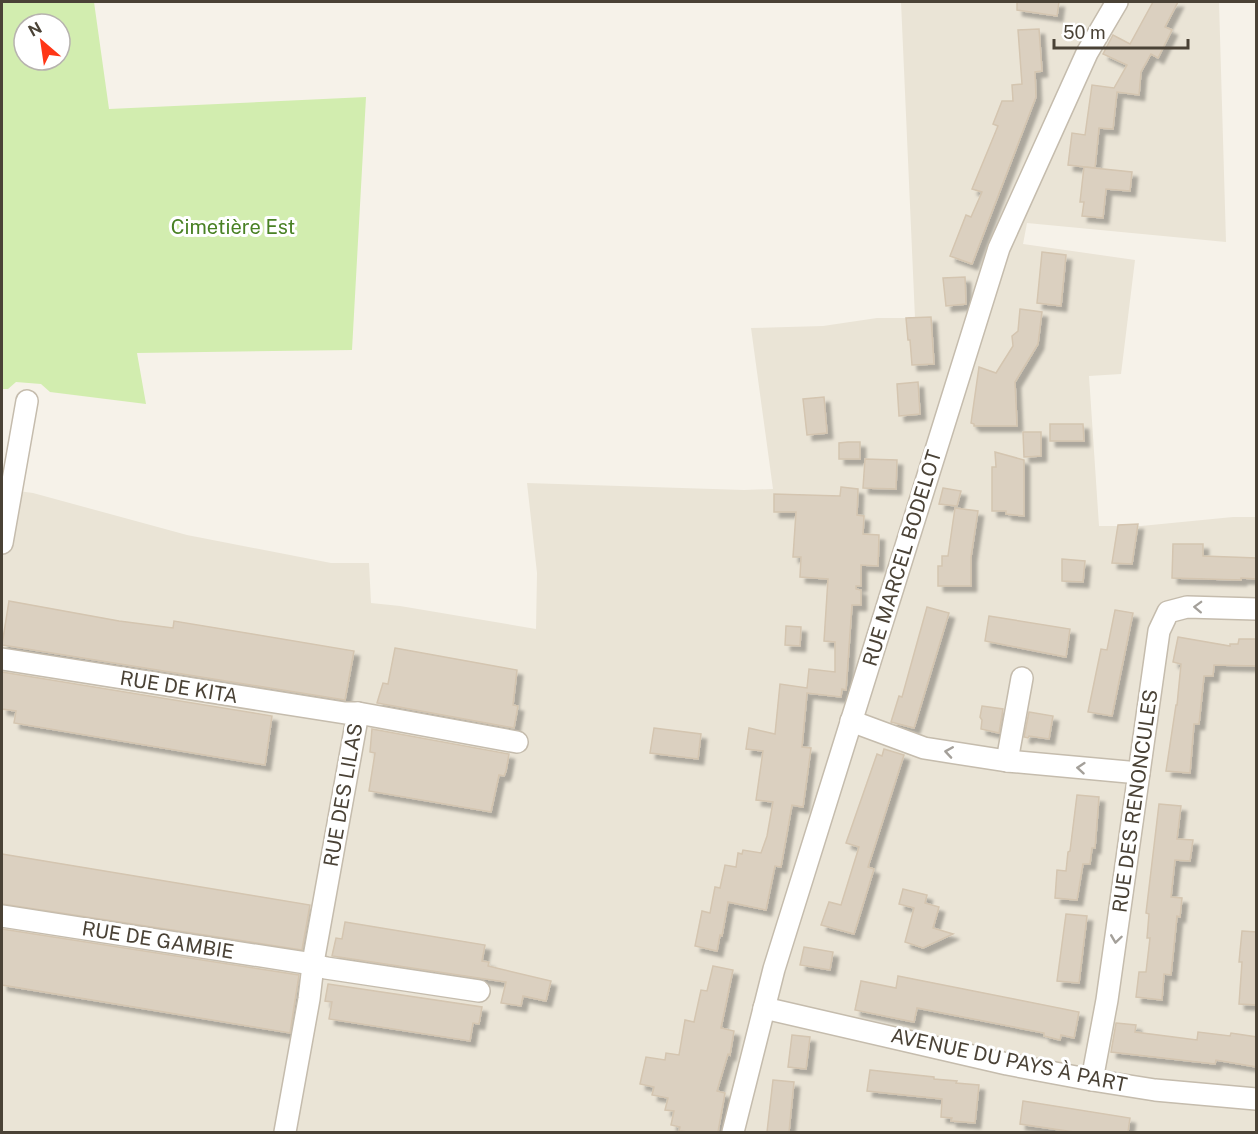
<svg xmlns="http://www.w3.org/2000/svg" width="1258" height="1134" font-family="'Public Sans',sans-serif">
  <defs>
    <filter id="shadow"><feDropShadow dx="5.5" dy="5.5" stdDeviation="1.5" flood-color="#0004"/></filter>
  </defs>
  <rect width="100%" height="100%" fill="#f6f2e9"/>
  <!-- residential -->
  <path fill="#eae4d6" d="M901 2H1219L1226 242 1027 223 1023 244 1135 260 1121 374 1089 376 1099 526H1141L1233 517H1256V1132H2V529L11 490 33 493 187 535 331 563H369L371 603 400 606 536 629 537 573 527 483 744 490 773 489 751 328 823 326 877 318H915Z"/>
  <!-- green -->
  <path fill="#d2edaf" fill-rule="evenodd" d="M2 2H94L109 109 366 97 352 350 137 353 146 404 50 392 41 384 16 382 8 389H2ZM24 24H60V60H24Z"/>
  <!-- building -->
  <g fill="#dbd0c0" stroke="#d4c5b0" stroke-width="1.5" filter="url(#shadow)">
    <path d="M1017 2H1059L1057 16 1017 10Z"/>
    <path d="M1153 2H1178L1165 27 1172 30 1158 58 1151 54 1141 72 1139 95 1117 92 1113 129 1099 128 1095 168 1068 165 1072 133 1085 135 1092 85 1114 88 1127 65 1103 54 1113 35 1130 44Z"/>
    <path d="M1039 29 1042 71 1035 72 1036 97 972 264 950 256 966 215 971 217 982 192 972 189 998 126 993 124 1002 101H1013L1012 85 1022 84 1018 30Z"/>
    <path d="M1084 167 1132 172 1130 191 1106 189 1103 218 1082 216 1084 202H1080Z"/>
    <path d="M1042 252 1066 255 1061 306 1037 303Z"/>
    <path d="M965 277 966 304 946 306 943 278Z"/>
    <path d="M1020 309 1042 312 1038 344 1015 382 1017 426H974V424L971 423 979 367 996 373 1013 346 1012 336 1018 331Z"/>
    <path d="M931 317 934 364 912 365 910 340H908L906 318Z"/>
    <path d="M918 382 920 414 899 416 897 384Z"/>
    <path d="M824 397 827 433 807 435 803 399Z"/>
    <path d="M1050 424H1083L1084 441H1050Z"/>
    <path d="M1023 432H1041V456L1024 457Z"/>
    <path d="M848 442H860V459H839V443Z"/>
    <path d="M995 452 1024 460V516L1006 514V511H992V467H996Z"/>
    <path d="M865 459 897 460 896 489 863 488Z"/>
    <path d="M841 487 858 489 857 515 864 516 863 534 879 535 878 566 861 565V586H856V589L861 590V605H852L846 690 842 689 841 697 807 693 802 747 811 748 803 807 792 805 781 867 775 866 766 910 728 902 722 936 720 935 717 951 695 946 702 911 710 913 715 887 720 888 725 865 736 867 738 853 742 854 743 850 761 853 767 836 773 802 756 800 763 751 746 749 749 728 775 734 780 684 807 688 809 669 835 672V642L824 641 828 579 800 577 801 557H793L796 512H774V494L840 496Z"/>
    <path d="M943 488 961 491 957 506 939 504Z"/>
    <path d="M955 508 978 511 971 557V586H938V566H942V556H948Z"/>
    <path d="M1138 524 1132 564 1112 563 1118 525Z"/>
    <path d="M1173 544H1203V556L1257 558V579L1241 578V580L1172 578Z"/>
    <path d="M1062 559 1085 561 1083 582 1062 581Z"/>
    <path d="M9 601 119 621 173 628 174 621 354 651 345 700 2 645Z"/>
    <path d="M927 607 949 613 914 728 891 722 899 696 902 697Z"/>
    <path d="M1115 610 1133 613 1112 716 1088 712 1101 649 1107 650Z"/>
    <path d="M989 616 1070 629 1066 657 985 641Z"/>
    <path d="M786 626 801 627 800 646 785 645Z"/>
    <path d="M1178 637 1230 646V644H1238L1239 639H1257V666L1214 665 1213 676H1204L1199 724H1194L1190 773 1166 771 1176 705H1177L1181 664 1173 662Z"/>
    <path d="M395 648 517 670 513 705 518 706 514 728 377 703 383 683 388 684Z"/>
    <path d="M2 672 272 716 265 765 14 723 16 711 2 709Z"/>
    <path d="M982 706 1003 709 999 733 981 729 982 720 980 717Z"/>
    <path d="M1029 712 1053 716 1049 739 1029 736 1028 738 1024 737Z"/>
    <path d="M654 728 701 734 698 759 650 753Z"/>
    <path d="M372 729 509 754 506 771 504 776 499 775 491 812 369 791 375 753 370 752Z"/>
    <path d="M884 749 904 755 868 867 874 869 854 934 821 925 829 902 841 905 859 847 846 843 877 754 882 756Z"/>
    <path d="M1077 795 1099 797 1095 848H1092L1090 864H1083L1077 900 1055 898 1057 870 1066 871 1068 852 1070 851Z"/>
    <path d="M1159 804 1181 806 1177 839 1193 840 1190 861 1175 860 1171 897 1182 898 1180 917 1177 916 1171 975 1164 974 1162 1000 1136 997 1139 972H1146L1150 938H1147L1149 914 1146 913Z"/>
    <path d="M2 854 310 905 302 950 2 904Z"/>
    <path d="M903 889 927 895 925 903 939 907 933 928 953 934 923 948 905 942 914 908 899 904Z"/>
    <path d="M1066 914 1087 916 1079 983 1057 981Z"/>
    <path d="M345 922 485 945 482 961 489 962 488 966 551 981 546 1001 523 996 521 1006 501 1003 506 982 332 956 336 938 342 939Z"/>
    <path d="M2 929 299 975 290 1033 2 985Z"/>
    <path d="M1242 931 1257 932V1005L1239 1004 1242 962H1239Z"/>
    <path d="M804 947 833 952 830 970 800 965Z"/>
    <path d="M713 966 733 970 721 1028 734 1031 730 1055 728 1054 717 1091 725 1093 718 1132H689L679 1131 680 1127 671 1125 674 1111 665 1110 668 1098 652 1095 654 1087 640 1084 646 1057 665 1060 666 1053 679 1055 685 1020 694 1022 701 990 707 991Z"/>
    <path d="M898 976 1079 1012 1074 1038 1061 1035 1060 1040 1044 1036V1033L917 1008 914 1022 855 1010 861 981 896 988Z"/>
    <path d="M328 984 482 1007 479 1024 473 1023 470 1041 329 1019 332 1002 325 1001Z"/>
    <path d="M1116 1023 1136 1025 1135 1032 1197 1040 1198 1032 1230 1036 1231 1033 1257 1037V1067L1216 1060 1215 1064 1111 1052Z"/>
    <path d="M792 1035 810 1037 806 1069 788 1067Z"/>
    <path d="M870 1070 934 1077V1079L957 1081 956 1083 979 1085 975 1123 951 1121 952 1118 941 1117 942 1099 867 1091Z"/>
    <path d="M773 1080 794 1082 789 1132H767Z"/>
    <path d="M1023 1101 1130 1118 1128 1132H1074L1020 1124Z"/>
  </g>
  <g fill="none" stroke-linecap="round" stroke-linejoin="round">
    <!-- minor casing -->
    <g stroke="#c5bcad" stroke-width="24">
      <g id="minor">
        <path d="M2 543 27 401"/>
        <path d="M2 659 345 713H358L517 742"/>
        <path d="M851 721 924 748 1007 761 1139 773"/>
        <path d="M1007 761 1022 678"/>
        <path d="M2 916 306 963 326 968 479 991"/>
        <path d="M764 1008 1007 1064 1092 1080 1155 1090 1256 1099"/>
        <path d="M1092 1080 1107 1000 1159 631 1168 612 1187 607 1256 609"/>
        <path d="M285 1132 309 999 314 957 358 713"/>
        <path d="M733 1132 774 969 999 248 1087 53 1117 2"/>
      </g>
    </g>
    <!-- minor -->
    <use href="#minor" stroke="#fff" stroke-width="21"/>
  </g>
  <!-- one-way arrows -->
  <defs><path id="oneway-chevron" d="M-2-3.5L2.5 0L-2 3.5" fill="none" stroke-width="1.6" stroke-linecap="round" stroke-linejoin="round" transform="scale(1.5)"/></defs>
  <g stroke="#a4a09a">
    <use href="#oneway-chevron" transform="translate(1198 607) rotate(-178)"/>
    <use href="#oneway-chevron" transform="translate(949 752) rotate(-171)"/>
    <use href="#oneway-chevron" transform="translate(1081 768) rotate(-175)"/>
    <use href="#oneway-chevron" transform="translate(1116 939) rotate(98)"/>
  </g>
  <g text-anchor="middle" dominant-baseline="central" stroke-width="6" stroke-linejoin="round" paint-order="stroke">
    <!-- park labels -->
    <g font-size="20" fill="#498124" stroke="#fff">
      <text x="233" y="227">Cimetière Est</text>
    </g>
    <!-- street labels -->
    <g font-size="20" fill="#4a4236" stroke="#fff">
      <text transform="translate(902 558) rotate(-73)">RUE MARCEL BODELOT</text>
      <text transform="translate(179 687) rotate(9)">RUE DE KITA</text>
      <text transform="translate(343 795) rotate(-80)">RUE DES LILAS</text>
      <text transform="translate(1135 801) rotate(-82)">RUE DES RENONCULES</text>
      <text transform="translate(158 940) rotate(9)">RUE DE GAMBIE</text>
      <text transform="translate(1009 1060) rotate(12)">AVENUE DU PAYS À PART</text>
    </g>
  </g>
  <!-- border -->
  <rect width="1258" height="1134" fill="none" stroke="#4a4236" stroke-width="6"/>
  <!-- north arrow -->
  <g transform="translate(42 42) rotate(331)"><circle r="28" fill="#ffffff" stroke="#b7b3af" stroke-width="1.5"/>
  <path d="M0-4.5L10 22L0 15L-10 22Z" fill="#ff3616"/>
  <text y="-9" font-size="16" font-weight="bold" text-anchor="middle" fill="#4a4236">N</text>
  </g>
  <!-- scale -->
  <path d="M1054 39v9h134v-9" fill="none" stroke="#4a4236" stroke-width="3"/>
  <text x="1063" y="39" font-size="18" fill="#4a4236" stroke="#ffffff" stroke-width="4.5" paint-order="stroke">50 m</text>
</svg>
